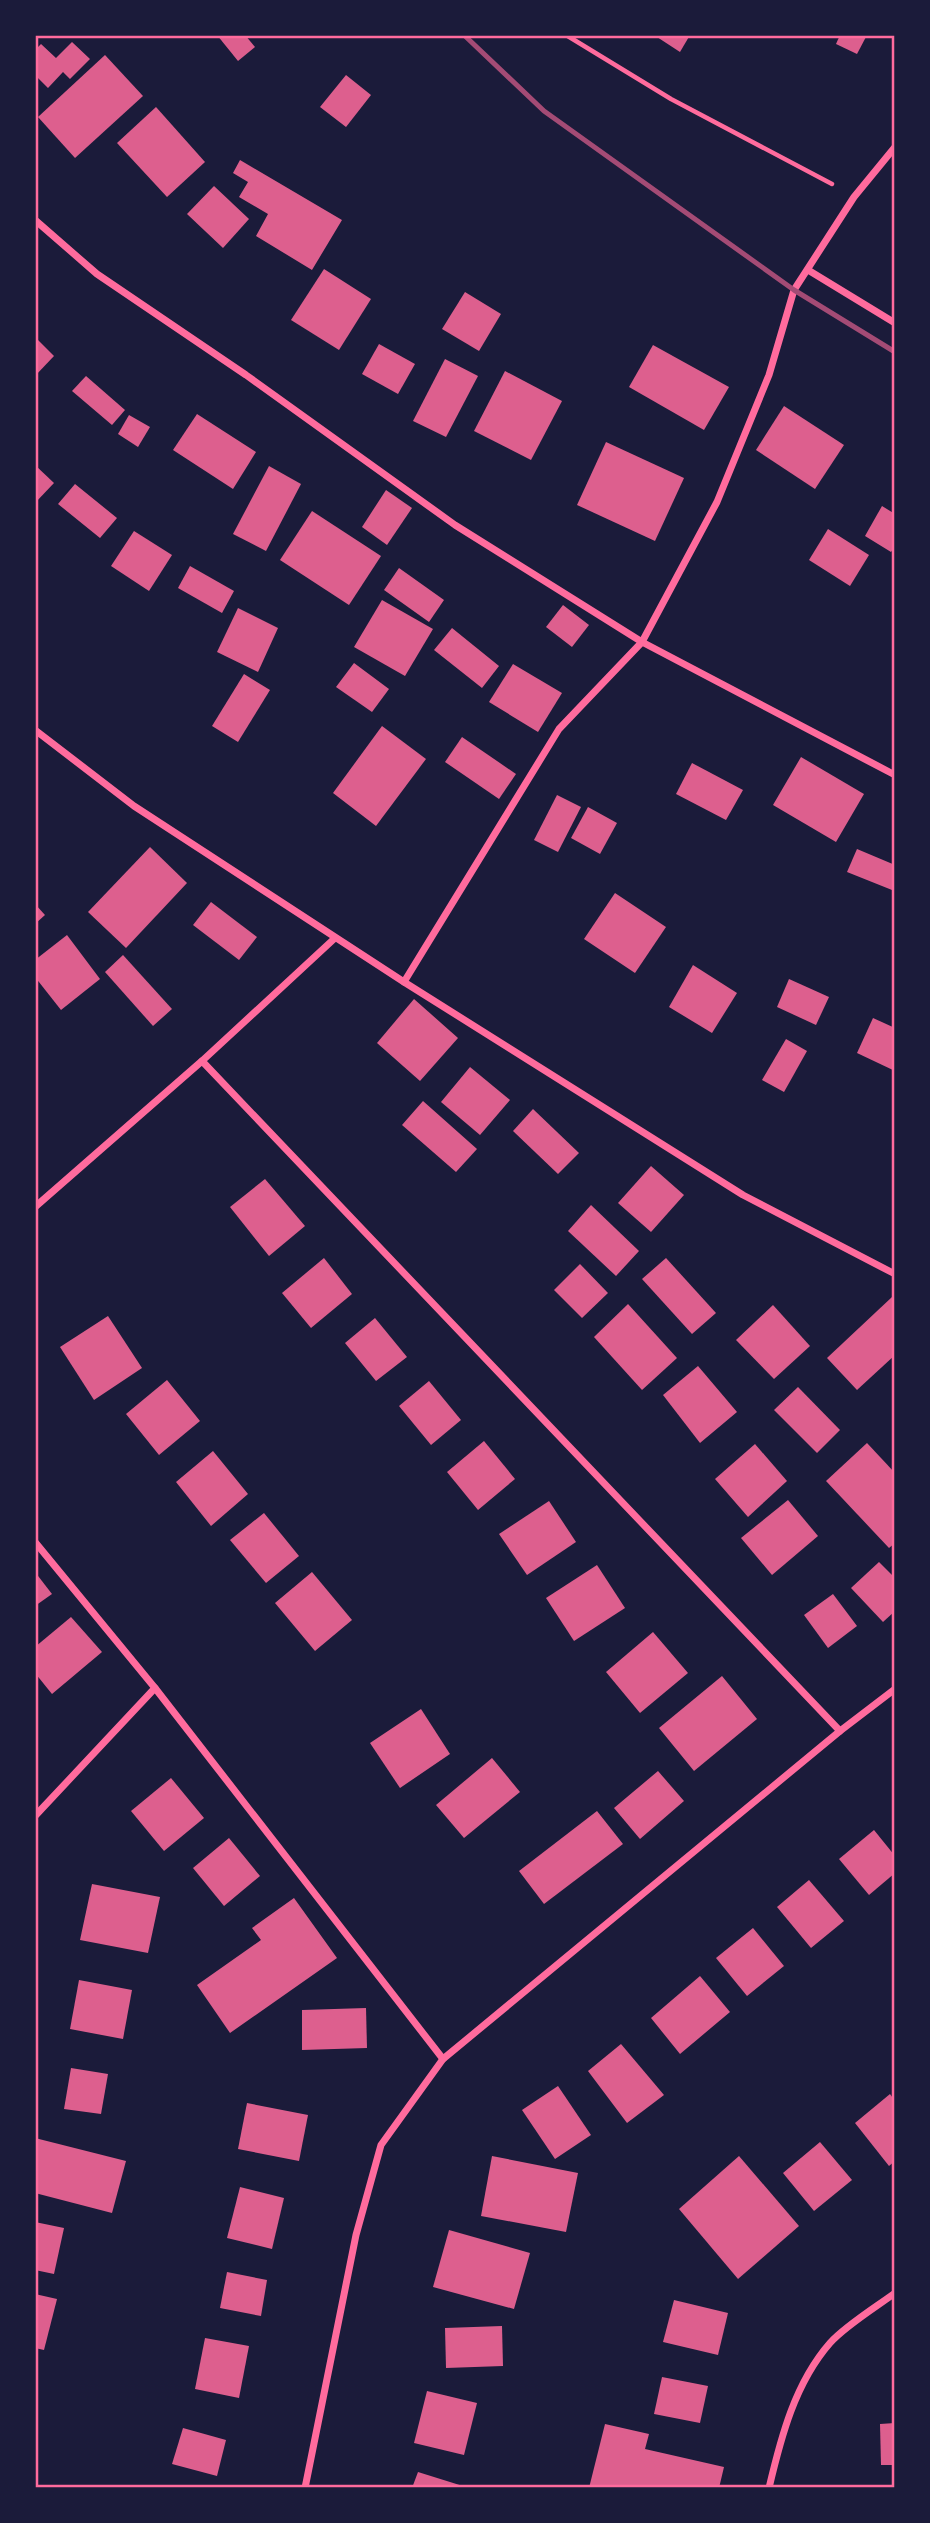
<svg xmlns="http://www.w3.org/2000/svg" width="930" height="2523" font-family="Helvetica,sans-serif">
  <rect width="100%" height="100%" fill="#1b1b3a"/>
  <!-- building -->
  <g fill="#dd5f8e">
    <path d="M217 35H245L255 47 238 61Z"/>
    <path d="M659 35H690L680 52 657 37Z"/>
    <path d="M840 35H867L857 54 836 44Z"/>
    <path d="M72 42 90 59 70 79 63 72 48 88 35 75V50L41 44 56 58Z"/>
    <path d="M105 55 143 96 75 158 38 117Z"/>
    <path d="M346 75 371 95 346 127 320 107Z"/>
    <path d="M156 107 205 162 167 197 117 143Z"/>
    <path d="M240 160 342 220 312 270 256 236 268 214 239 197 248 182 233 173Z"/>
    <path d="M214 186 249 219 223 248 187 214Z"/>
    <path d="M324 269 371 299 339 350 291 320Z"/>
    <path d="M465 292 501 314 479 351 442 329Z"/>
    <path d="M35 337 54 356 35 376Z"/>
    <path d="M379 344 415 364 398 394 362 374Z"/>
    <path d="M653 345 729 387 704 430 629 387Z"/>
    <path d="M445 359 478 376 446 437 413 421Z"/>
    <path d="M505 371 562 401 531 460 474 431Z"/>
    <path d="M86 376 125 410 112 425 72 391Z"/>
    <path d="M784 406 844 445 815 489 756 450Z"/>
    <path d="M197 414 256 452 233 489 173 450Z"/>
    <path d="M129 415 150 427 138 447 118 434Z"/>
    <path d="M606 442 684 478 655 541 577 505Z"/>
    <path d="M35 465 54 483 35 503Z"/>
    <path d="M269 466 301 484 266 551 233 534Z"/>
    <path d="M75 484 117 518 100 538 58 504Z"/>
    <path d="M386 490 412 508 387 545 362 527Z"/>
    <path d="M882 506 895 514V546L891 552 865 536Z"/>
    <path d="M312 511 381 556 349 605 280 560Z"/>
    <path d="M828 529 869 555 850 586 809 560Z"/>
    <path d="M134 531 172 555 149 591 111 566Z"/>
    <path d="M190 566 234 591 222 613 178 588Z"/>
    <path d="M399 568 444 600 429 622 384 590Z"/>
    <path d="M382 600 433 629 405 676 354 647Z"/>
    <path d="M563 605 589 625 572 647 546 627Z"/>
    <path d="M238 608 278 628 258 672 217 652Z"/>
    <path d="M452 628 499 666 482 688 434 650Z"/>
    <path d="M354 663 389 689 372 712 336 687Z"/>
    <path d="M513 664 562 693 538 732 489 702Z"/>
    <path d="M244 674 270 690 238 742 212 726Z"/>
    <path d="M382 726 426 759 376 826 333 793Z"/>
    <path d="M462 737 516 774 499 799 445 762Z"/>
    <path d="M801 757 864 794 836 842 773 805Z"/>
    <path d="M692 763 743 790 726 820 676 794Z"/>
    <path d="M557 795 581 807 558 852 534 840Z"/>
    <path d="M588 807 617 823 600 854 571 838Z"/>
    <path d="M150 847 187 883 126 948 88 912Z"/>
    <path d="M857 849 895 865V884L892 890 847 872Z"/>
    <path d="M615 893 666 927 635 973 584 939Z"/>
    <path d="M211 902 257 937 239 960 193 925Z"/>
    <path d="M35 904 45 915 35 924Z"/>
    <path d="M67 935 100 979 61 1010 35 977V960Z"/>
    <path d="M123 955 172 1009 153 1026 105 972Z"/>
    <path d="M693 965 737 993 712 1033 669 1007Z"/>
    <path d="M789 979 829 997 816 1025 777 1007Z"/>
    <path d="M414 999 458 1038 420 1081 377 1043Z"/>
    <path d="M873 1018 895 1028V1071L857 1053Z"/>
    <path d="M786 1039 807 1051 784 1092 762 1080Z"/>
    <path d="M470 1067 510 1100 480 1135 441 1102Z"/>
    <path d="M423 1101 477 1149 456 1172 402 1125Z"/>
    <path d="M533 1109 579 1153 558 1174 513 1131Z"/>
    <path d="M651 1166 684 1195 651 1232 618 1203Z"/>
    <path d="M265 1179 305 1226 269 1256 230 1207Z"/>
    <path d="M591 1205 639 1251 616 1276 568 1231Z"/>
    <path d="M324 1258 352 1294 311 1328 282 1293Z"/>
    <path d="M666 1258 716 1313 692 1334 642 1279Z"/>
    <path d="M580 1264 608 1293 582 1318 554 1290Z"/>
    <path d="M892 1297 895 1300V1355L857 1390 827 1358Z"/>
    <path d="M628 1304 677 1358 642 1390 594 1337Z"/>
    <path d="M773 1305 810 1346 774 1379 736 1340Z"/>
    <path d="M108 1316 142 1368 94 1400 60 1347Z"/>
    <path d="M375 1318 407 1357 376 1381 345 1343Z"/>
    <path d="M698 1366 737 1412 700 1443 663 1395Z"/>
    <path d="M167 1380 200 1421 159 1455 126 1414Z"/>
    <path d="M429 1381 461 1420 431 1445 399 1406Z"/>
    <path d="M798 1387 840 1430 817 1453 774 1410Z"/>
    <path d="M484 1441 515 1479 478 1510 447 1472Z"/>
    <path d="M867 1443 895 1473V1543L889 1548 826 1481Z"/>
    <path d="M755 1444 787 1481 748 1517 715 1479Z"/>
    <path d="M213 1451 248 1494 211 1526 176 1482Z"/>
    <path d="M788 1500 818 1536 772 1575 741 1538Z"/>
    <path d="M549 1501 576 1542 527 1575 499 1534Z"/>
    <path d="M264 1513 299 1556 266 1583 230 1540Z"/>
    <path d="M879 1562 895 1578V1611L883 1622 851 1588Z"/>
    <path d="M597 1565 625 1608 574 1641 546 1598Z"/>
    <path d="M35 1572 52 1594 35 1606Z"/>
    <path d="M312 1572 352 1620 315 1651 275 1603Z"/>
    <path d="M833 1594 857 1626 828 1648 804 1615Z"/>
    <path d="M71 1617 102 1652 52 1694 35 1673V1647Z"/>
    <path d="M653 1632 688 1673 640 1713 606 1672Z"/>
    <path d="M722 1676 757 1719 694 1771 659 1728Z"/>
    <path d="M421 1709 450 1754 400 1788 370 1743Z"/>
    <path d="M492 1758 520 1792 464 1838 436 1805Z"/>
    <path d="M658 1771 684 1801 640 1839 614 1808Z"/>
    <path d="M171 1778 204 1818 164 1851 131 1811Z"/>
    <path d="M597 1811 623 1844 544 1904 519 1871Z"/>
    <path d="M874 1830 895 1856V1873L869 1895 839 1859Z"/>
    <path d="M229 1838 260 1876 224 1906 193 1868Z"/>
    <path d="M809 1880 844 1921 811 1948 777 1907Z"/>
    <path d="M92 1884 160 1897 148 1953 80 1940Z"/>
    <path d="M294 1898 337 1958 230 2033 197 1985 261 1940 252 1928Z"/>
    <path d="M753 1928 784 1966 747 1996 716 1958Z"/>
    <path d="M700 1976 730 2012 680 2054 651 2018Z"/>
    <path d="M79 1980 132 1990 123 2039 70 2029Z"/>
    <path d="M366 2008 367 2048 302 2050V2010Z"/>
    <path d="M621 2044 664 2095 627 2123 588 2071Z"/>
    <path d="M71 2068 108 2074 101 2114 64 2109Z"/>
    <path d="M558 2086 591 2135 555 2159 522 2110Z"/>
    <path d="M890 2094 895 2101V2161L889 2166 855 2123Z"/>
    <path d="M247 2103 308 2115 299 2161 238 2149Z"/>
    <path d="M35 2138 126 2161 112 2213 35 2193Z"/>
    <path d="M820 2142 852 2180 814 2211 783 2173Z"/>
    <path d="M492 2156 578 2173 566 2232 481 2216Z"/>
    <path d="M739 2156 799 2226 738 2279 679 2209Z"/>
    <path d="M240 2187 284 2198 272 2249 227 2238Z"/>
    <path d="M35 2222 64 2228 54 2274 35 2270Z"/>
    <path d="M449 2230 530 2253 514 2309 433 2287Z"/>
    <path d="M227 2272 267 2280 261 2316 220 2308Z"/>
    <path d="M35 2294 57 2299 44 2350 35 2348Z"/>
    <path d="M674 2300 728 2313 718 2355 663 2342Z"/>
    <path d="M502 2326 503 2366 446 2368 445 2328Z"/>
    <path d="M205 2338 249 2346 239 2398 195 2389Z"/>
    <path d="M662 2377 708 2386 700 2423 654 2414Z"/>
    <path d="M427 2391 477 2403 464 2455 414 2443Z"/>
    <path d="M895 2423V2465H881L880 2424Z"/>
    <path d="M605 2424 649 2434 645 2449 724 2467 719 2488H589Z"/>
    <path d="M183 2428 226 2440 217 2476 172 2464Z"/>
    <path d="M418 2472 466 2487V2488H412Z"/>
  </g>
  <g fill="none" stroke-linecap="round" stroke-linejoin="round">
    <!-- path -->
    <path stroke="#ff6b9d" stroke-width="4.5" d="M566 35 671 99 832 184"/>
    <!-- minor -->
    <g stroke="#ff6b9d" stroke-width="7">
      <path d="M35 220 97 274 246 375 455 525 642 642 895 775"/>
      <path d="M808 270 895 323"/>
      <path d="M35 730 134 806 404 982 743 1195 895 1274"/>
      <path d="M404 982 559 729 642 642 717 502 769 375 794 290 854 197 895 147"/>
      <path d="M202 1061 840 1731"/>
      <path d="M35 1207 202 1061 335 938"/>
      <path d="M35 1542 155 1688 443 2059"/>
      <path d="M35 1816 155 1688"/>
      <path d="M305 2488 356 2235 381 2145 443 2059 840 1731 895 1689"/>
      <path d="M769 2488C781 2437 795 2383 830 2343 845 2326 876 2307 895 2293"/>
    </g>
    <!-- rail -->
    <path stroke="#a44b75" stroke-width="5" d="M464 35 544 111 794 290 895 352"/>
  </g>
  <!-- border -->
  <rect width="930" height="2523" fill="none" stroke="#1b1b3a" stroke-width="74"/>
  <rect x="37" y="37" width="856" height="2449" fill="none" stroke="#ff6b9d" stroke-width="2.5"/>
</svg>
